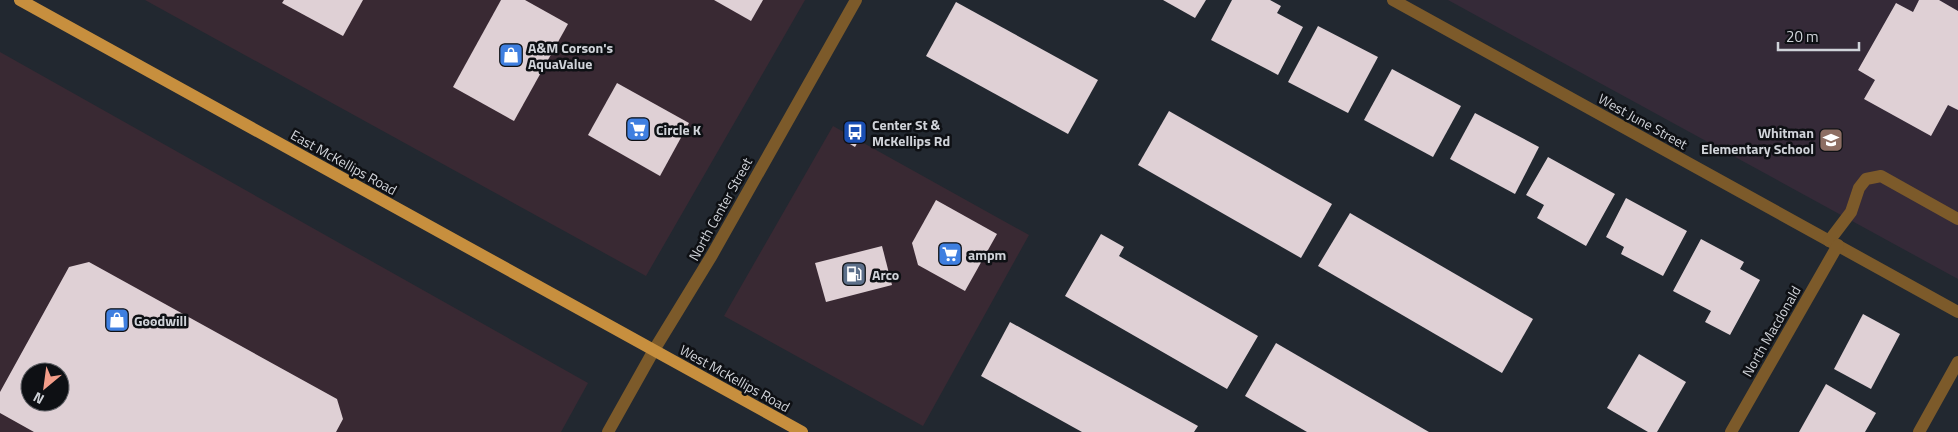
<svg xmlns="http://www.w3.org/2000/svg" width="1958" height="432" font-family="'Titillium Web',sans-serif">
  <rect width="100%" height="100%" fill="#222830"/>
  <!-- commercial -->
  <g fill="#392933" fill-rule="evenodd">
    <path d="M145 0H805L646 276Z"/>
    <path d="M0 52 588 383 561 432H0ZM30 372H60V402H30Z"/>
    <path d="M833 126 1029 235 923 426 724 316Z"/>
  </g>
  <!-- education -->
  <path fill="#352a38" d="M1448 0H1958V279Z"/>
  <!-- building -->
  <g fill="#dfd0d5" fill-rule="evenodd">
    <path d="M284 0H363L343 36 282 3Z"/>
    <path d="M501 0H525L568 24 514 121 453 87Z"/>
    <path d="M714 0H763L751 21Z"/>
    <path d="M1163 0H1206L1195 18Z"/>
    <path d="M1232 0H1270L1281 6 1277 13 1303 27 1278 75 1211 40Z"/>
    <path d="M1919 0H1939L1958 11V110L1948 105 1931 136 1864 99 1875 80 1858 70 1896 3 1913 12Z"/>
    <path d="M956 2 1098 80 1068 134 926 56Z"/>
    <path d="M1318 26 1378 57 1348 113 1288 82Z"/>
    <path d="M1392 69 1461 106 1433 157 1364 120Z"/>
    <path d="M617 83 689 123 660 176 588 135Z"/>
    <path d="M1169 111 1332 204 1301 258 1138 165Z"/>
    <path d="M1475 113 1539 147 1515 194 1450 159Z"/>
    <path d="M857 122 866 127 855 147 845 141Z"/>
    <path d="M1548 157 1615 194 1586 246 1537 218 1544 205 1526 195Z"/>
    <path d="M1626 198 1687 231 1663 276 1621 254 1624 247 1606 237Z"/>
    <path d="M936 200 997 234 965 291 918 265 912 243Z"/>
    <path d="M1350 213 1533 319 1502 373 1318 266Z"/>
    <path d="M1101 234 1124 247 1119 256 1258 336 1227 389 1065 296Z"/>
    <path d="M1701 239 1744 262 1740 269 1760 280 1730 335 1705 322 1711 311 1673 291Z"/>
    <path d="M882 246 892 285 826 302 815 263Z"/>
    <path d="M89 262 337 399 343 419 336 432H34L0 413V392L69 267ZM30 372H60V402H30Z"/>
    <path d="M1863 314 1900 334 1871 389 1834 369Z"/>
    <path d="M1010 322 1198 426 1194 432H1082L981 376Z"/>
    <path d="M1276 343 1429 432H1307L1245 396Z"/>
    <path d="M1639 354 1686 382 1657 432H1648L1607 408Z"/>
    <path d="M1826 384 1876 413 1865 432H1799Z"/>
  </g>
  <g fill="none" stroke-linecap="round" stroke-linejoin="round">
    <!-- minor -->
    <g stroke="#7c5a2a" stroke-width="12">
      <path d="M1393 0 1958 312"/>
      <path d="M1829 241 1851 212 1859 188 1866 179 1881 176 1958 219"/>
      <path d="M608 432 654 350 712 255 856 0"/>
      <path d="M1731 432 1838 245"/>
      <path d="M1919 432 1958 362"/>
    </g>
    <!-- major -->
    <path stroke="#c78f3e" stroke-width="12" d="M20 0 802 432"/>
  </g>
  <!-- icons -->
  <defs>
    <g id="shop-square" transform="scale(1.25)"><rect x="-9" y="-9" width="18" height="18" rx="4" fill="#3f7fe0" stroke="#0e1014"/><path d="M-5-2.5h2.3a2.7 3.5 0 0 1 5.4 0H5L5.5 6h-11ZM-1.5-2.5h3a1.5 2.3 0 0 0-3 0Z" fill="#fff"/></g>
    <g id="supermarket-square" transform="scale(1.25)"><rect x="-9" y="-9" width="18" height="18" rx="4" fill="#3f7fe0" stroke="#0e1014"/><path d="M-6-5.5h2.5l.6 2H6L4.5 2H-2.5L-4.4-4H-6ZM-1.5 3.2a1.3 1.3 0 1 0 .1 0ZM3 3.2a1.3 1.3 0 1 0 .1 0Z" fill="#fff"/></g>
    <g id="bus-square" transform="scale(1.25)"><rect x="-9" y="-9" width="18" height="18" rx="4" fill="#1a4fb4" stroke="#0e1014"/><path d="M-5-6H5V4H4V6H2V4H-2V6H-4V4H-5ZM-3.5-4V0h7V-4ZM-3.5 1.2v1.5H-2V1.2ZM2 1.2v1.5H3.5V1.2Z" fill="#fff"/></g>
    <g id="school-square" transform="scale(1.25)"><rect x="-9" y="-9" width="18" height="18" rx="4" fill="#8d6e63" stroke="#0e1014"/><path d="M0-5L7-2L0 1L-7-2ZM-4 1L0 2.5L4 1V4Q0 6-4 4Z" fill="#fff"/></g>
    <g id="fuel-square" transform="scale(1.25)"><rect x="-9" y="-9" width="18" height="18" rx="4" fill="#5c6f8a" stroke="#0e1014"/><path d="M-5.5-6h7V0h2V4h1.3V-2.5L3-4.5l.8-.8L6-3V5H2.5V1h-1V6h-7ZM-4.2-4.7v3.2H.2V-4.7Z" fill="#fff"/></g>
  </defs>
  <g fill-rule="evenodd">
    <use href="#shop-square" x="511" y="55"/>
    <use href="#supermarket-square" x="638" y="129"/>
    <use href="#bus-square" x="855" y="132"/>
    <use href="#school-square" x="1831" y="140"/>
    <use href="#supermarket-square" x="950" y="254"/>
    <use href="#fuel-square" x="854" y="274"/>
    <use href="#shop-square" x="117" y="320"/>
  </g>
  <g text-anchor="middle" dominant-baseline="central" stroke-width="5" stroke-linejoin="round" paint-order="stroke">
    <!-- poi labels -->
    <g font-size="14" font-weight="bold" fill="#d0d3d9" stroke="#0e1014" text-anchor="start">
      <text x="528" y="47">A&amp;M Corson's<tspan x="528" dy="16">AquaValue</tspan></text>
      <text x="872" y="124">Center St &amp;<tspan x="872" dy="16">McKellips Rd</tspan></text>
      <text x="656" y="129">Circle K</text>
      <text x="1814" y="132" text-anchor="end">Whitman<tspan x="1814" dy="16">Elementary School</tspan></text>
      <text x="968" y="254">ampm</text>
      <text x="872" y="274">Arco</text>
      <text x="134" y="320">Goodwill</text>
    </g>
    <!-- street labels -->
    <g font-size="14" fill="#d0d3d9" stroke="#0e1014">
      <text transform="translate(1643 121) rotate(29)">West June Street</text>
      <text transform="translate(344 162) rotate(29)">East McKellips Road</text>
      <text transform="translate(720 209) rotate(-61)">North Center Street</text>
      <text transform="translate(1771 331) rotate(-60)">North Macdonald</text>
      <text transform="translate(735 378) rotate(29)">West McKellips Road</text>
    </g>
  </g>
  <!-- north arrow -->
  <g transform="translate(45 387) rotate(209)"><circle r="24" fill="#0e1014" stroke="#5c5e63"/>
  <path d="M0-4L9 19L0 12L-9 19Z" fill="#f49e8a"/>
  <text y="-8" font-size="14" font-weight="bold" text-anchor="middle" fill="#d0d3d9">N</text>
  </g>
  <!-- scale -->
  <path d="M1778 42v8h81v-8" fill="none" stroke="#d0d3d9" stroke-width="2.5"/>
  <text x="1786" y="42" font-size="15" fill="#d0d3d9" stroke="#0e1014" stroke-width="4" paint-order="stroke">20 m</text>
</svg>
